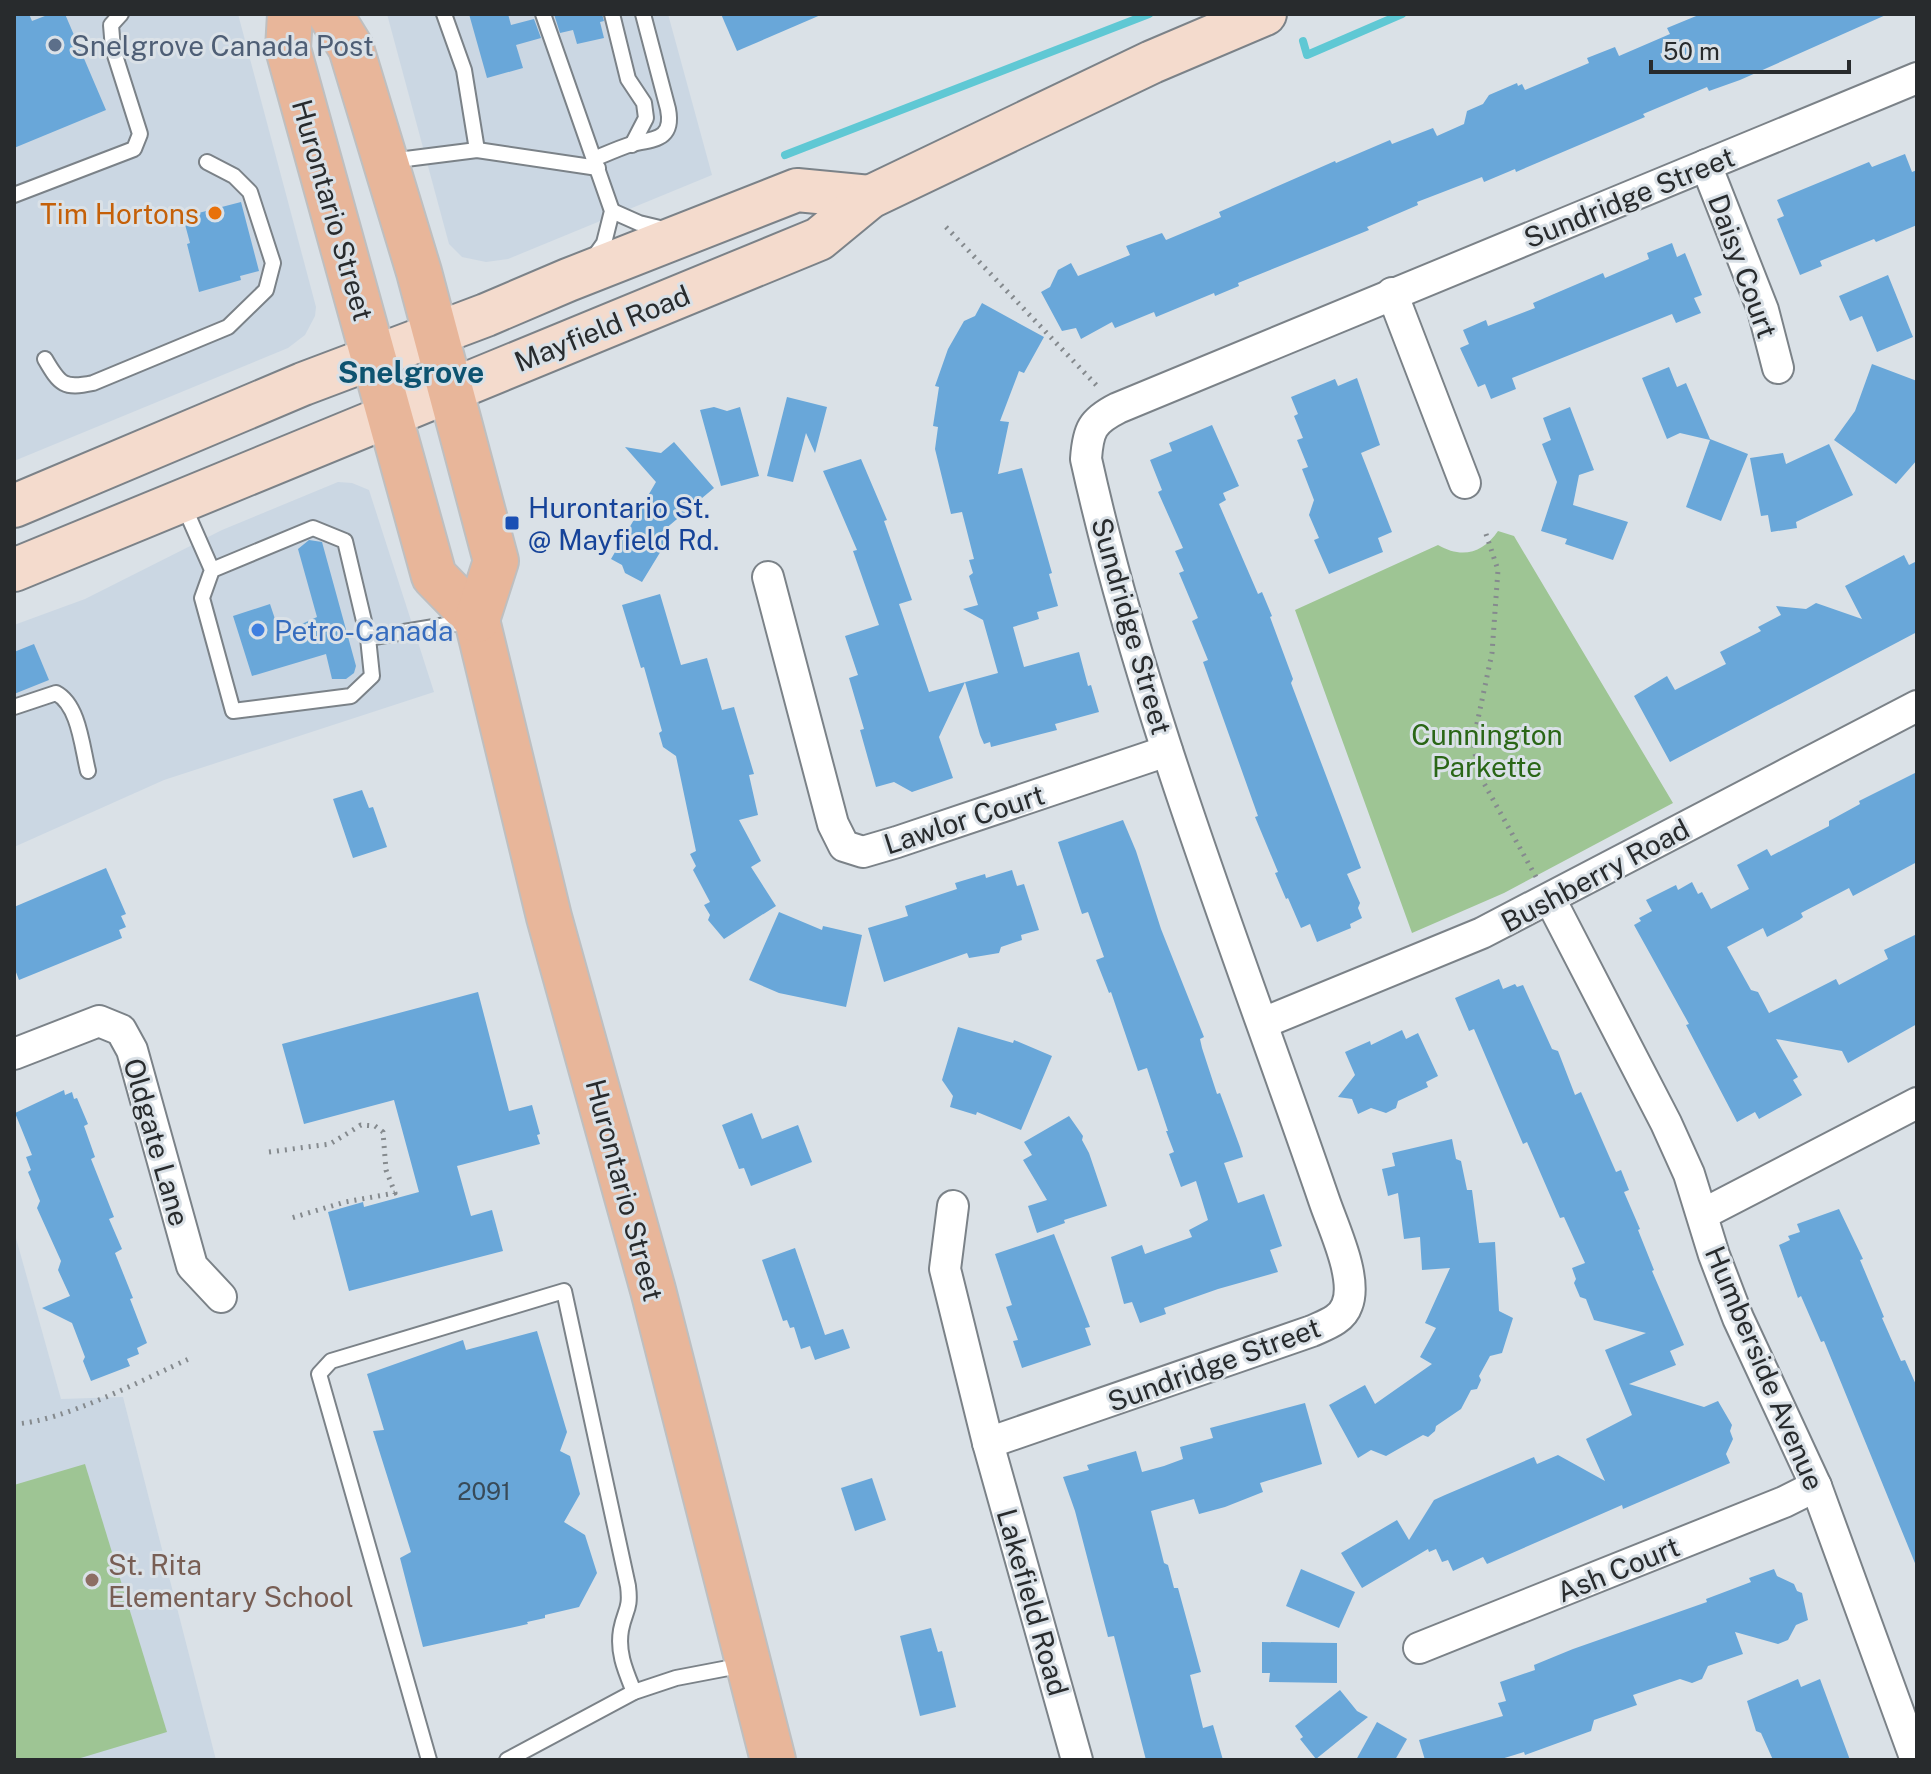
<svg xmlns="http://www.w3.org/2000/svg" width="1931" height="1774" font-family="'Public Sans',sans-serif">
  <rect width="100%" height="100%" fill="#dae1e7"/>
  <!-- built -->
  <g fill="#cbd7e3">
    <path d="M14 14H238L316 307 315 316 305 335 288 348 14 461Z"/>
    <path d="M387 14H668L712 175 508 259 486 262 462 257 449 244Z"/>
    <path d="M338 482 352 483 369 490 434 692 164 780 14 847V625L85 599 222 530Z"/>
    <path d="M14 1231 61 1399 123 1397 216 1760H14Z"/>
  </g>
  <!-- green -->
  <g fill="#9ec594">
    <path d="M1498 531 1514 536 1673 803 1504 893 1412 933 1295 610 1438 545C1462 559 1483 553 1498 531Z"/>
    <path d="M85 1464 167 1732 74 1760H14V1485Z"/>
  </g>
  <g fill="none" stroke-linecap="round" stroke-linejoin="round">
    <!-- stream -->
    <g stroke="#5fc8d4" stroke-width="8">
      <path d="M1303 41 1307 55 1402 14"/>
      <path d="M785 155 1149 14"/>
    </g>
  </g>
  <!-- building -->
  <g fill="#69a7d9">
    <path d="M14 14H29L32 21 50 14H65L106 110 14 148Z"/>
    <path d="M469 14H508L511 25 534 19 541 38 516 45 523 68 487 78Z"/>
    <path d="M554 14H602L604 21 600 22 604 38 577 44 573 30 560 33Z"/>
    <path d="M721 14H823L737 51Z"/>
    <path d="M1701 14H1888L1740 80 1709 91 1707 87 1643 114 1645 117 1516 172 1515 169 1484 182 1482 177 1417 202 1418 205 1367 227 1369 230 1238 283 1239 286 1215 296 1214 293 1156 317 1154 312 1115 328 1112 322 1081 339 1076 328 1062 331 1041 292 1050 287 1058 270 1071 263 1078 276 1130 255 1126 246 1162 233 1166 240 1221 217 1219 212 1335 161 1336 163 1390 140 1392 144 1433 128 1437 136 1464 124 1467 111 1483 104 1489 95 1517 83 1518 86 1522 84 1525 90 1589 63 1587 58 1615 47 1619 56 1670 34 1667 28Z"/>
    <path d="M1905 154 1912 172 1917 170V225L1876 242 1874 239 1820 261 1822 266 1800 275 1777 219 1784 216 1777 200 1869 162 1872 167Z"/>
    <path d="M241 202 259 271 240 276 241 280 199 292 187 244 190 243 183 217Z"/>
    <path d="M1672 243 1677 257 1685 253 1702 295 1694 298 1701 313 1676 323 1672 314 1512 378 1516 389 1491 399 1485 384 1478 387 1460 348 1469 344 1463 330 1486 320 1488 326 1535 308 1533 303 1603 273 1605 278 1649 259 1647 253Z"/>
    <path d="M1888 275 1913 337 1877 352 1862 316 1850 321 1839 296Z"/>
    <path d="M982 303 1044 337 1024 373 1019 371 1000 421 1009 422 998 474 1022 468 1052 573 1049 574 1058 606 1037 612 1039 619 1013 627 1024 667 1079 652 1088 686 1091 685 1099 712 1055 724 1057 730 991 747 990 742 984 744 980 735 965 682 939 737 953 778 912 792 894 782 876 787 860 730 864 729 849 678 858 675 845 636 879 625 853 551 857 550 823 471 861 459 887 520 884 521 912 600 899 604 929 692 998 673 983 620 963 609 978 605 969 576 973 573 969 560 974 559 962 512 951 514 935 449 938 427 933 426 939 387 935 386 948 349 964 321 975 316Z"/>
    <path d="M1872 364 1917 381V460L1896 484 1834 440 1855 411Z"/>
    <path d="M1669 367 1677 387 1686 383 1710 439 1748 454 1721 521 1686 507 1710 440 1680 433 1667 439 1642 378Z"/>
    <path d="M1357 378 1380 445 1361 453 1392 532 1378 538 1383 552 1329 574 1314 540 1319 538 1309 515 1314 500 1302 469 1308 467 1297 440 1303 438 1294 416 1298 414 1291 397 1335 379 1338 386Z"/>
    <path d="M787 397 827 407 815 453 806 433 793 482 767 476Z"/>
    <path d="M714 407 727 411 740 407 759 476 721 486 700 410Z"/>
    <path d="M1570 407 1594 470 1579 475 1573 505 1628 522 1613 560 1565 544 1567 539 1541 531 1557 482 1542 444 1551 440 1543 418Z"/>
    <path d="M1212 425 1239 486 1223 493 1226 500 1219 504 1258 594 1262 592 1272 616 1270 617 1293 679 1291 683 1361 868 1347 874 1360 903 1358 908 1362 918 1350 924 1351 928 1317 942 1310 924 1301 928 1288 898 1286 899 1275 873 1278 872 1255 817 1258 816 1203 662 1208 660 1192 621 1198 618 1179 573 1184 571 1175 551 1183 548 1158 492 1162 490 1150 460 1172 451 1169 443Z"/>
    <path d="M674 442 714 488 658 535 667 541 642 582 625 573 622 565 611 559 656 482 625 447 661 453Z"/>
    <path d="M1829 444 1853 495 1796 522 1797 528 1771 532 1768 515 1761 516 1750 458 1783 453 1786 464Z"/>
    <path d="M309 540 322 542 356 666 354 673 346 679H332L326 654 252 676 233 616 270 604 280 634 317 617 298 549Z"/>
    <path d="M1904 555 1909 565 1917 561V632L1670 762 1634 696 1667 676 1675 690 1726 664 1720 652 1761 631 1758 627 1781 615 1776 606 1806 609 1816 603 1862 619 1845 586Z"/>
    <path d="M660 594 681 665 707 658 722 710 734 707 754 774 749 775 758 815 739 820 761 861 751 867 776 906 724 939 708 920 710 915 704 905 710 902 693 870 696 866 690 854 696 851 676 756 663 747 659 733 662 731 644 667 641 668 622 605Z"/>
    <path d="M34 644 49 680 14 694V652Z"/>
    <path d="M1917 772V862L1853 896 1849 888 1801 913 1803 917 1799 920 1767 937 1763 928 1727 947 1751 990 1758 992 1769 1013 1836 979 1839 985 1888 959 1884 950 1917 934V1024L1848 1063 1842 1051 1776 1039 1798 1077 1793 1080 1802 1095 1759 1119 1755 1112 1737 1122 1686 1025 1689 1024 1634 925 1641 921 1639 918 1652 911 1646 900 1676 885 1678 890 1692 882 1698 894 1702 892 1711 909 1749 889 1737 865 1767 849 1771 856 1829 826V821L1860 804 1859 801Z"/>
    <path d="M362 790 369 808 373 807 387 847 353 858 333 799Z"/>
    <path d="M1123 820 1136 851 1161 929 1204 1037 1200 1039 1202 1048 1217 1094 1220 1093 1240 1147 1243 1157 1224 1163 1238 1203 1264 1194 1282 1246 1270 1250 1278 1272 1218 1289 1164 1308 1166 1314 1140 1323 1132 1302 1124 1304 1111 1257 1142 1245 1145 1254 1192 1237 1189 1230 1208 1220 1196 1181 1181 1187 1169 1154 1174 1152 1166 1131H1168L1147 1068 1138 1071 1111 992 1109 993 1096 960 1104 957 1088 912 1082 914 1058 842Z"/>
    <path d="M106 868 126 914 121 916 126 927 119 930 122 938 19 980 14 967V907Z"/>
    <path d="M1012 870 1017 886 1024 884 1039 930 1021 935 1022 940 1001 947 999 953 969 958 967 953 884 982 868 928 908 916 905 906 957 889 955 883 985 874 986 878Z"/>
    <path d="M779 912 822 930 823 926 862 935 846 1007 779 993 749 980Z"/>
    <path d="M1499 979 1503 989 1515 984 1517 987 1523 985 1552 1049 1558 1051 1575 1095 1581 1092 1616 1172 1621 1170 1629 1190 1624 1192 1640 1229 1638 1230 1654 1270 1652 1271 1684 1345 1670 1351 1676 1365 1629 1384 1704 1407 1718 1401 1732 1425 1730 1431 1733 1439 1726 1454 1730 1463 1623 1509 1622 1505 1487 1564 1483 1557 1453 1571 1448 1560 1442 1562 1436 1549 1429 1552 1428 1549 1362 1588 1341 1553 1397 1520 1409 1540 1434 1500 1445 1495 1534 1457 1537 1464 1558 1455 1605 1481 1586 1439 1632 1415 1605 1350 1646 1333 1594 1320 1586 1299 1580 1297 1574 1283 1576 1279 1572 1268 1585 1263 1564 1217 1560 1218 1527 1142 1523 1144 1474 1029 1469 1031 1455 998Z"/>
    <path d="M478 992 509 1111 532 1105 540 1134 537 1135 540 1144 457 1166 471 1216 492 1210 503 1251 349 1291 328 1212 363 1202 364 1207 419 1192 394 1100 304 1124 282 1044Z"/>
    <path d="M958 1027 1013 1043 1014 1040 1052 1056 1021 1130 977 1112 976 1115 950 1107 953 1096 942 1080Z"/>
    <path d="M1402 1030 1406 1039 1418 1033 1438 1076 1426 1082 1428 1087 1398 1101 1396 1108 1386 1113 1371 1108 1358 1114 1352 1099 1338 1097 1355 1075 1345 1052 1370 1041 1371 1045Z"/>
    <path d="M64 1090 65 1095 72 1092 74 1099 77 1098 88 1124 84 1126 95 1157 91 1159 114 1217 109 1219 122 1249 115 1253 133 1298 130 1299 147 1343 137 1348 139 1354 127 1359 130 1366 91 1381 83 1361 85 1357 72 1323 42 1308 70 1296 58 1270 61 1261 37 1208 40 1201 28 1172 31 1170 26 1157 32 1155 15 1113Z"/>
    <path d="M752 1113 762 1139 798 1125 812 1162 751 1186 744 1168 739 1169 722 1125Z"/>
    <path d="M1069 1116 1083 1136 1082 1140 1089 1153 1107 1206 1064 1220 1065 1223 1037 1233 1028 1206 1047 1200 1023 1160 1032 1155 1024 1142Z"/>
    <path d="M1452 1139 1456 1159 1461 1161 1467 1190H1472L1479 1243 1495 1242 1499 1311 1513 1318 1502 1353 1490 1356 1479 1376 1481 1380 1477 1389 1471 1390 1461 1409 1436 1426 1435 1431 1428 1437 1423 1435 1386 1456 1371 1450 1358 1458 1329 1405 1365 1385 1375 1404 1432 1364 1420 1357 1436 1328 1425 1323 1450 1268 1422 1270 1420 1237 1404 1239 1398 1193 1388 1196 1382 1169 1395 1166 1392 1153Z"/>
    <path d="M1839 1209 1863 1259 1860 1260 1884 1317 1882 1318 1901 1361 1905 1360 1917 1387V1568L1824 1341 1821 1342 1801 1296 1798 1298 1779 1245 1790 1240 1788 1236 1800 1232 1797 1224Z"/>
    <path d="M1054 1234 1090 1327 1085 1328 1091 1345 1022 1368 1013 1341 1018 1340 1006 1307 1012 1305 995 1254Z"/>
    <path d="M795 1248 825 1335 843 1329 850 1348 815 1360 810 1346 801 1349 794 1327 790 1328 787 1320 783 1321 762 1260Z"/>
    <path d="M537 1331 567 1432 560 1451 570 1456 580 1494 564 1522 585 1535 597 1573 579 1607 545 1615V1618L527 1622 528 1624 423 1647 400 1558 411 1552 373 1431 384 1430 367 1374 463 1340 466 1350Z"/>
    <path d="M1305 1403 1322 1464 1260 1483 1263 1492 1225 1507 1199 1514 1194 1499 1151 1511 1164 1563 1168 1565 1174 1588H1178L1201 1672 1190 1675 1203 1728 1213 1725 1223 1760H1146L1114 1636 1108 1637 1075 1511 1063 1477 1089 1470 1087 1465 1136 1451 1142 1472 1164 1466 1183 1459 1180 1447 1213 1438 1210 1428Z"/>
    <path d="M872 1478 886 1520 855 1531 841 1488Z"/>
    <path d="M1301 1569 1355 1592 1339 1628 1286 1606Z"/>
    <path d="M1774 1569 1777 1576 1794 1584 1797 1591 1802 1593 1808 1620 1796 1625 1788 1640 1778 1644 1735 1632 1743 1654 1708 1666 1702 1679 1692 1683 1680 1679 1633 1695 1637 1705 1594 1720 1591 1731 1525 1755 1524 1752 1498 1760H1425L1419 1740 1503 1716 1498 1703 1506 1701 1500 1682 1535 1670 1534 1665 1573 1649 1707 1602 1706 1599 1751 1582 1749 1578Z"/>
    <path d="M931 1628 938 1652 942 1651 956 1707 920 1716 900 1636Z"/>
    <path d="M1262 1642 1337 1643V1683L1269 1682 1270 1673H1262Z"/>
    <path d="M1798 1679 1801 1687 1820 1679 1850 1760H1773L1761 1733 1756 1731 1747 1701Z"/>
    <path d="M1340 1690 1357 1711 1368 1717 1316 1759 1300 1739 1303 1737 1295 1726Z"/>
    <path d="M1377 1722 1407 1739 1395 1760H1356Z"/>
  </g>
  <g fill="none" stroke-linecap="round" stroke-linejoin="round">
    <!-- service casing -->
    <g stroke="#7b8288" stroke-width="18">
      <g id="service">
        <path d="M444 14 464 70 477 150 598 168"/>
        <path d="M543 14 612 211 604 243 594 257"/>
        <path d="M612 14 628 79 644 103 646 118 632 145"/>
        <path d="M594 159C606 154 619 148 632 144 654 139 674 140 668 109L643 14"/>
        <path d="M390 161 477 150"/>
        <path d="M14 195 134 149 140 134 113 49 111 25 121 14"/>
        <path d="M612 211 639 223 664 229"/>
        <path d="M45 359C60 385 64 389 93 383L228 327 266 290 273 263 250 192 234 176 207 162"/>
        <path d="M183 504 212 570 202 598 233 711 351 696 372 676 368 638 345 541 313 528 212 570"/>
        <path d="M368 638 470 621"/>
        <path d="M14 707 56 693C79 705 82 747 88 771"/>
        <path d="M429 1760 319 1374 331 1361 564 1291 628 1586C631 1610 625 1609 621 1630 617 1653 626 1672 634 1692"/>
        <path d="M507 1760 634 1692 676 1678 744 1665"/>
      </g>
    </g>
    <!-- minor casing -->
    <g stroke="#7b8288" stroke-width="34">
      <g id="minor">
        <path d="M1706 165 1763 310 1778 368"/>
        <path d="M1392 293 1465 483"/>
        <path d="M768 577 833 824 844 846 863 852 897 842 1167 751"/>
        <path d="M1550 899 1666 1123 1689 1174 1714 1255 1738 1318 1816 1486 1916 1760"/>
        <path d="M1263 1023 1482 933 1917 706"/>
        <path d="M14 1054 99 1021 121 1030 132 1050 192 1266 221 1297"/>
        <path d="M953 1206 945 1269 988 1443 1077 1760"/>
        <path d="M1703 1214 1917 1103"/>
        <path d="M988 1443 1312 1331C1325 1325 1342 1320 1347 1305 1358 1278 1333 1227 1324 1200 1240 955 1142 712 1086 459 1088 430 1092 421 1118 408L1917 78"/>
        <path d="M1419 1648 1784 1502 1816 1486"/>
      </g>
    </g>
    <!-- secondary casing -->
    <g stroke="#7b8288" stroke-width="46">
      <g id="secondary">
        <path d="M14 506 303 384 486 315 568 280 797 190 870 197"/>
        <path d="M14 570 819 239 870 197 1152 62 1265 14"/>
      </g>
    </g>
    <!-- primary casing -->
    <g stroke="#bebfc0" stroke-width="48">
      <g id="primary">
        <path d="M290 14 288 49 434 576 477 620 549 917 653 1290 773 1760"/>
        <path d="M330 14 351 48 419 272 496 561 477 620"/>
      </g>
    </g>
    <!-- path -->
    <g stroke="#858a8e" stroke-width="5" stroke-dasharray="2 6" stroke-linecap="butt">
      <path d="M946 227 1099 388"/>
      <path d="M1486 534 1498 570 1492 653 1475 733 1474 749 1480 776 1536 877"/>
      <path d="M269 1152 330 1144 361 1125 375 1126 383 1132 386 1170 395 1193 345 1202 288 1219"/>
      <path d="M14 1424C63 1422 144 1379 191 1358"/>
    </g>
    <!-- service -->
    <use href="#service" stroke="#fff" stroke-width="14"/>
    <!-- minor -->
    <use href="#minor" stroke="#fff" stroke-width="30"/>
    <!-- secondary -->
    <use href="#secondary" stroke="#f4dbcd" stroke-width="42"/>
    <!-- primary -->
    <use href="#primary" stroke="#e8b69a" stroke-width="44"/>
  </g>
  <!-- markers -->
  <circle fill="#5c6f8a" stroke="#dae1e7" stroke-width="3" cx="55" cy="45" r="8"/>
  <circle fill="#e8710a" stroke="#dae1e7" stroke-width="3" cx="215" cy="213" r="8"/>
  <rect fill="#1a4fb4" stroke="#dae1e7" stroke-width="3" x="504" y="515" width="16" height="16" rx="4"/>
  <circle fill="#3f7fe0" stroke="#dae1e7" stroke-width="3" cx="258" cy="630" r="8"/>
  <circle fill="#8d6e63" stroke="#dae1e7" stroke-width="3" cx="92" cy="1580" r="8"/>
  <g text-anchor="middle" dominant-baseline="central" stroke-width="6" stroke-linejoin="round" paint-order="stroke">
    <!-- number labels -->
    <g font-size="24" fill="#384a58">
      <text x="484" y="1491">2091</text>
    </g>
    <!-- service labels -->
    <g font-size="28" fill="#4e5e75" stroke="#dae1e7" text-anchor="start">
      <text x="71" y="45">Snelgrove Canada Post</text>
    </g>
    <!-- street labels -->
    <g font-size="28" fill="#282b2d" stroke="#dae1e7">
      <text transform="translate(1629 197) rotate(-22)">Sundridge Street</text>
      <text transform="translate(333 210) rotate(74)">Hurontario Street</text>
      <text transform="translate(1743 266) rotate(70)">Daisy Court</text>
      <text transform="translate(602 328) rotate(-22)">Mayfield Road</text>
      <text transform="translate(1132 626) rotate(74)">Sundridge Street</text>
      <text transform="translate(964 819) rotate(-18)">Lawlor Court</text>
      <text transform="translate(1595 875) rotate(-28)">Bushberry Road</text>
      <text transform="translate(157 1142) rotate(74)">Oldgate Lane</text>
      <text transform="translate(625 1190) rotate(75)">Hurontario Street</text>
      <text transform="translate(1214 1364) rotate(-20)">Sundridge Street</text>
      <text transform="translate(1765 1368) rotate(67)">Humberside Avenue</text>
      <text transform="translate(1618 1569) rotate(-22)">Ash Court</text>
      <text transform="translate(1033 1602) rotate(74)">Lakefield Road</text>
    </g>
    <!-- food labels -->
    <g font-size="28" fill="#c56008" stroke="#dae1e7" text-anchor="end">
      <text x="199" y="213">Tim Hortons</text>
    </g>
    <!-- transit labels -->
    <g font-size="28" fill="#164399" stroke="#dae1e7" text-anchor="start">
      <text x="528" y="507">Hurontario St.<tspan x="528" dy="32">@ Mayfield Rd.</tspan></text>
    </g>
    <!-- shop labels -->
    <g font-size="28" fill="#366cbe" stroke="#dae1e7" text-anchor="start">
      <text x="274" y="630">Petro-Canada</text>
    </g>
    <!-- park labels -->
    <g font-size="28" fill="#2a6616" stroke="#dae1e7">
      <text x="1487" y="734">Cunnington<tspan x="1487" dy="32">Parkette</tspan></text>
    </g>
    <!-- education labels -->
    <g font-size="28" fill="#785e54" stroke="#dae1e7" text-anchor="start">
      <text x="108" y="1564">St. Rita<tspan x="108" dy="32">Elementary School</tspan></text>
    </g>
    <!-- neighbourhood labels -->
    <g font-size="30" font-weight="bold" fill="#0d5370" stroke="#dae1e7">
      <text x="411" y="372">Snelgrove</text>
    </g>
  </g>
  <!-- border -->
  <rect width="1931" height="1774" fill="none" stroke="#282b2d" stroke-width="32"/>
  <!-- scale -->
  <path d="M1651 60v12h198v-12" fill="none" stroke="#282b2d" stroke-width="4"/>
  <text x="1663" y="60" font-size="24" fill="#282b2d" stroke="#dae1e7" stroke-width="6" paint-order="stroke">50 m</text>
</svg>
